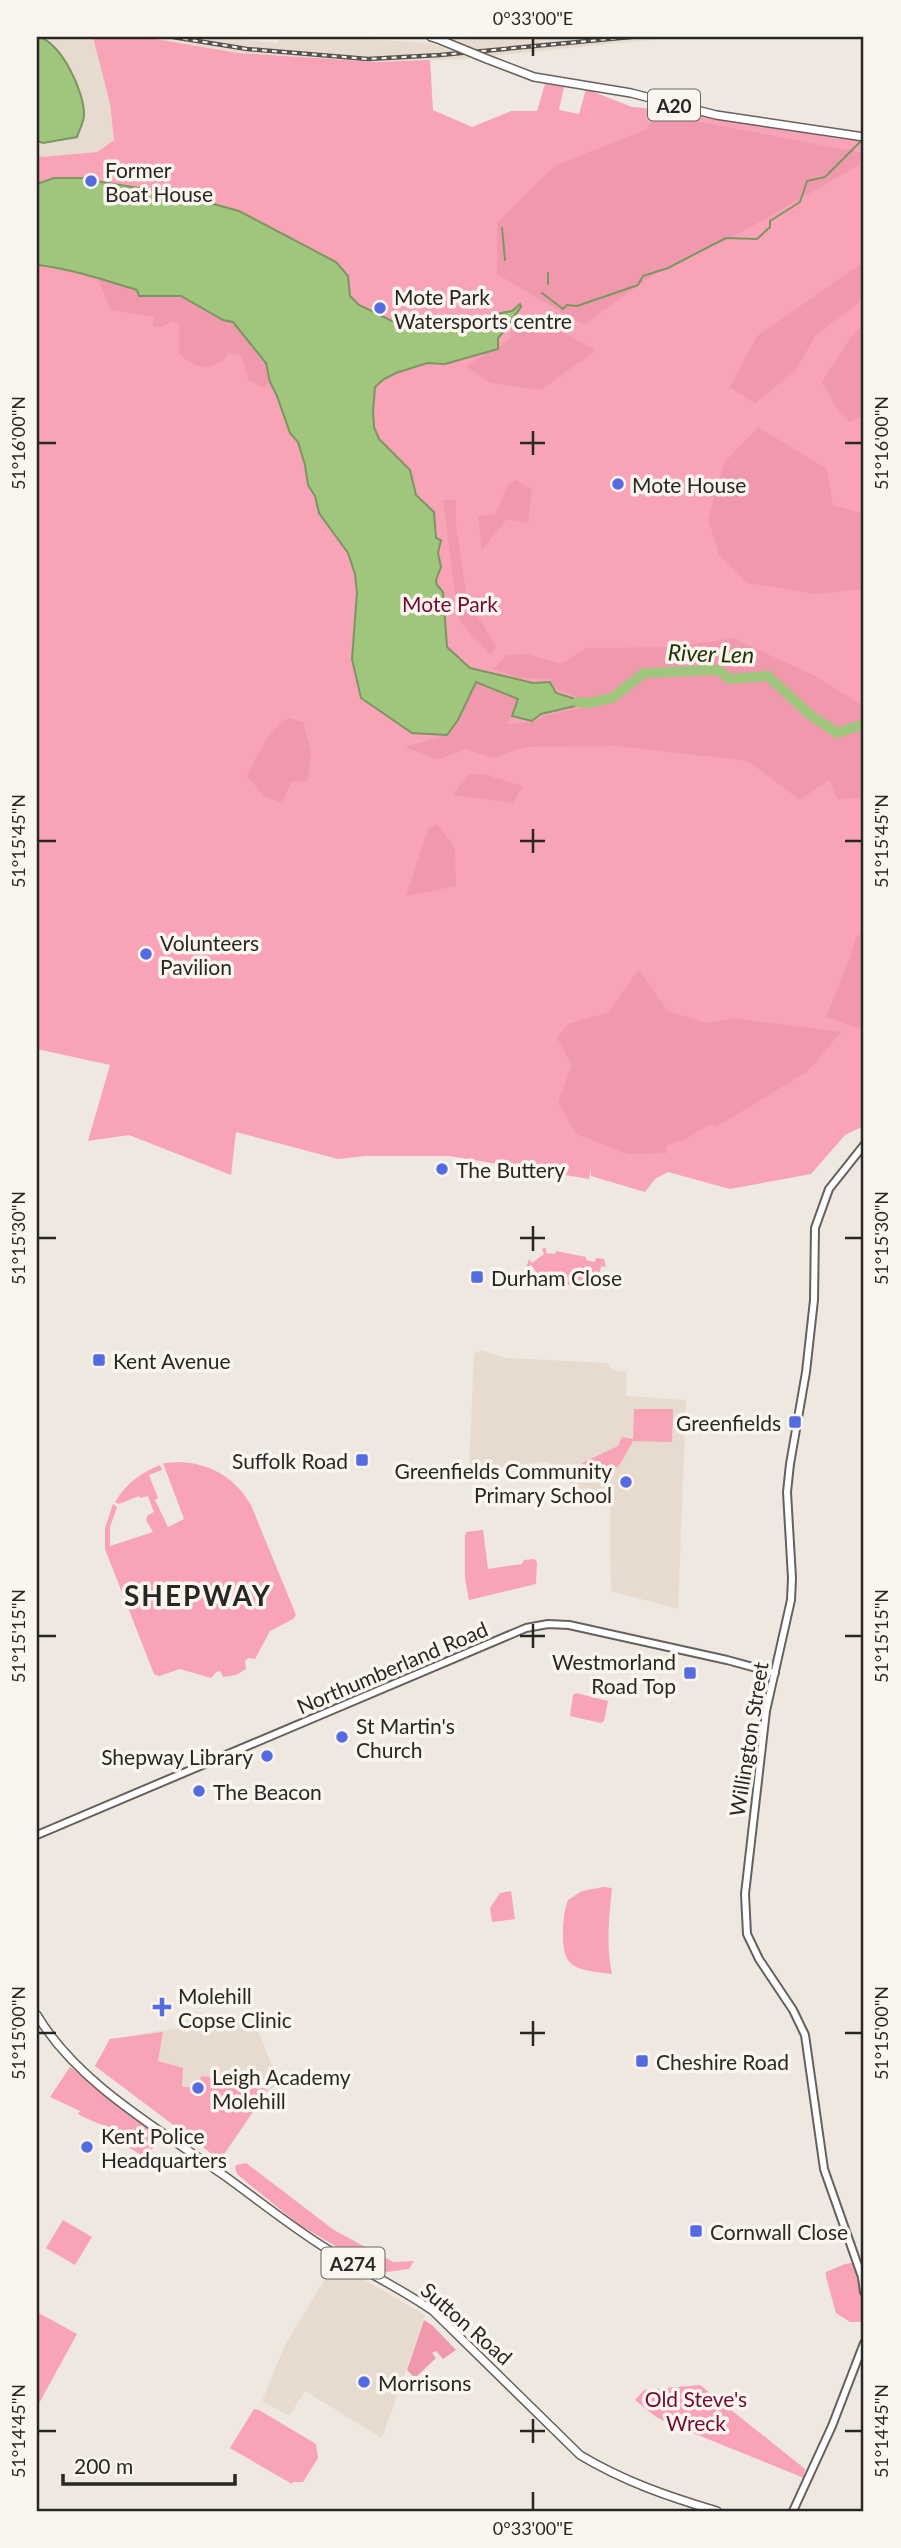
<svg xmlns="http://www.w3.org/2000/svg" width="901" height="2548" font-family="Lato,sans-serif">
  <rect width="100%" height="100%" fill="#eee8e1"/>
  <!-- built -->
  <g fill="#e7dbcf">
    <path d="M37 37H93L110 104 114 140 97 152 41 157 37 155Z"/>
    <path d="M144 37H216L278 43 280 37H330L433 43 471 59 377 62 238 53Z"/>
    <path d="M491 37H681L491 56 456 41Z"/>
    <path d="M482 1350 506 1358 607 1363 614 1371 627 1372 626 1396 686 1400 678 1609 611 1591 610 1496 572 1493 565 1469 546 1462 469 1470 474 1354Z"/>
    <path d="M191 2011 243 2019 257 2028 279 2084 267 2092 220 2160 95 2066 110 2039 184 2027Z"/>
    <path d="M335 2263 425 2315 382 2438 305 2391 289 2416 262 2401 285 2345Z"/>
  </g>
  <!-- green -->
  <g fill="#f8a3b6">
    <path d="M93 37H144L238 53 377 62 430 60 433 110 472 127 511 111H537L545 84 564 87 559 110 579 114 586 89 632 107 689 112 835 138 864 141V1126L845 1135 811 1174 730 1189 668 1172 655 1179 645 1192 591 1176V1168L589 1179 450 1156H365L338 1159 236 1132 231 1175 129 1135 88 1141 110 1065 37 1049V155L41 157 97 152 114 140 110 104Z"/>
    <path d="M544 1248H546V1253L555 1254 556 1251 586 1257V1260L595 1262 596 1258 604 1259 606 1267 601 1266 598 1281 603 1283 602 1285 597 1288V1283L581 1282 580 1285 540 1284 542 1280 531 1265 526 1268 529 1259 532 1263 544 1254 542 1249Z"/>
    <path d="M634 1409H673L672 1442 633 1441 619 1466 590 1480 582 1463 618 1446 622 1437 633 1439Z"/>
    <path d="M182 1462C213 1465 235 1478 251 1505L296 1615 293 1619 270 1631 255 1659 248 1658 245 1661 246 1669 236 1675 223 1677 220 1671 216 1672 211 1678 180 1669 159 1676 154 1674 105 1549V1528L113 1504 117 1507 110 1527V1546L153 1532 146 1520 148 1515 154 1512 148 1496 140 1498 139 1496 119 1504 115 1502C126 1484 140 1473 160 1465L162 1470 149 1475 158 1498 155 1500 168 1527 184 1519 163 1463Z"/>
    <path d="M483 1530 488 1569 522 1564 524 1560 534 1559 537 1562 536 1584 469 1600 465 1578V1536L466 1532Z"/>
    <path d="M576 1693 608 1701 604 1721 601 1723 570 1716 573 1695Z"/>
    <path d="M603 1887 612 1888C609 1920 606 1942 612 1974 579 1969 562 1972 563 1933 563 1922 564 1911 568 1900L582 1891Z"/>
    <path d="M511 1891 515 1919 492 1922 490 1908 500 1893Z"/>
    <path d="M163 2032 158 2061 183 2068 182 2087H199L201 2076 259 2082 267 2091 220 2160 95 2066 110 2039Z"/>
    <path d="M70 2067 160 2133 161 2137 146 2158 120 2142 116 2131C104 2125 90 2121 78 2114L80 2111 50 2097Z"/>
    <path d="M246 2163 334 2230 393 2262 414 2261 409 2269 387 2272 371 2267 298 2224 238 2175 235 2169 236 2165Z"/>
    <path d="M63 2220 92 2237 75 2265 46 2248Z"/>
    <path d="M857 2262 864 2292V2322H850L836 2313 826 2277V2272L845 2264Z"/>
    <path d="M37 2312 77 2334 37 2407Z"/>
    <path d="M700 2385 805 2469 804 2478 668 2423 656 2417 635 2400 644 2390Z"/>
    <path d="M254 2409 259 2410 316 2444 318 2458 303 2482H293L292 2484 230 2448Z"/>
  </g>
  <!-- forest -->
  <g fill="#f099ad">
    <path d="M658 114 864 153V162L742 232 661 269 584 325 497 274V223L556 165 645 130Z"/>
    <path d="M864 262V298L816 335 795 371 755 403 730 387 757 336Z"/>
    <path d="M97 277 137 290 181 296 223 320 233 322 266 363 270 382 264 388 249 380 241 355 229 353C215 373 195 370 179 353V324L171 321 162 327 153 326 154 317 111 310Z"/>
    <path d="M529 315 596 350 541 390 490 383 466 366 511 339V323Z"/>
    <path d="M864 325V416L849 422 839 412 822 382 853 334Z"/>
    <path d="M758 427 827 469 833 505 864 514V589L814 594 747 583 719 555 708 519 724 463Z"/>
    <path d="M516 480 532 490 528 523 507 519 482 550 478 516 496 514 507 486Z"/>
    <path d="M443 500H456V525L467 599 496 646 491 655 470 635 458 616Z"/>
    <path d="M733 638 815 676 862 705 864 704V798L837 799 830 779 800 800 748 761 616 746 525 747 493 758 465 749 437 760 405 747 448 735 459 722 476 682 519 699 507 724 535 722 543 716 589 706 588 701 558 690 549 679 518 678 494 669 506 655 527 654 561 664 587 648 678 647Z"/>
    <path d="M288 718 303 722 311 753 308 781 291 782 282 803 264 796 247 776C258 754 267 732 288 718Z"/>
    <path d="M470 774H483L523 786 513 803 452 795Z"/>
    <path d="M437 824 455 849 456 886 406 896 428 829Z"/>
    <path d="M864 933V1030L826 1017 850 958 856 936Z"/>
    <path d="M638 970 668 1011 707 1023 733 1018 841 1032 808 1071 716 1127 712 1123 685 1139 666 1146 667 1153 629 1154 576 1134 558 1102 572 1065 557 1038 568 1024 609 1012Z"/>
    <path d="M424 2320 432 2325 456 2350 443 2359 436 2351 432 2353 436 2358 417 2376H413L407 2370Z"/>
  </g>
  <!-- water -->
  <g fill="#a0c67d" stroke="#7c9662" stroke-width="2">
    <path d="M37 37C60 39 85 93 84 115 84 122 79 130 77 137L43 143 37 141Z"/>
    <path d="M54 178H88V183L95 181 177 194 239 211 336 262 348 276 350 296 359 305 404 327 445 324 512 311 520 304 521 307C512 318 508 328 498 338V349L445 364 427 363 396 373 384 379 375 387 373 411 374 427 379 439 410 470 416 495 434 512 436 538 441 540 438 553 441 567 436 580 437 585 443 592 447 647 470 668 533 683 550 682 556 693 588 703 541 714 532 721 512 716 518 699 476 682 458 720 447 735 412 733 361 698 352 659 357 593 355 574 348 553 319 513 315 496 308 485 305 465 298 442 290 433 277 396 270 382 266 363 233 322 223 320 181 296H139L137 290C104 280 72 269 38 265L37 184Z"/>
  </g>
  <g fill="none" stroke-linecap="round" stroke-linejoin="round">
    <!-- stream -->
    <g stroke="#7c9662" stroke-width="2">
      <path d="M502 228 505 260"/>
      <path d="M548 273V284"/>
      <path d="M542 293 563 309 567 305 577 306 638 285 643 276 668 268 726 238 757 239 770 227V221L800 202 807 181 825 177 861 141"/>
    </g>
    <!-- river -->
    <path stroke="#a0c67d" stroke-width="10" d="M577 702 588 703 612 698 644 673 719 670 729 679 768 676 809 714 837 733 864 724"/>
    <!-- secondary casing -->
    <g stroke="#67615c" stroke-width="10">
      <g id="secondary">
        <path d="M864 1145 829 1189 815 1228 814 1300 806 1372 790 1464 787 1492 792 1578 791 1600 766 1711 745 1894 747 1934 759 1959 793 2010 805 2035 824 2169 862 2277 864 2292"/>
        <path d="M37 1835 526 1628 548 1624 569 1625 727 1660 775 1673"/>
        <path d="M793 2511 832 2426 864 2343"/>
      </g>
    </g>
    <!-- primary casing -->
    <g stroke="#67615c" stroke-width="10">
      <g id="primary">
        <path d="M431 37 438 39"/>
        <path d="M487 59 534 77 631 93 716 115 864 137"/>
        <path d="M37 2015C77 2083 159 2129 222 2174 257 2199 290 2226 327 2249 362 2270 399 2287 433 2311L580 2455C623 2481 669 2497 717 2511"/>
      </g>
    </g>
    <!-- secondary -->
    <use href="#secondary" stroke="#fff" stroke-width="6"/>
    <!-- primary -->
    <use href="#primary" stroke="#fff" stroke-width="7"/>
    <!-- rail casing -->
    <g stroke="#56534f" stroke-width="4.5">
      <path id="rail" d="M173 37 247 49 368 59 440 55 631 37"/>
    </g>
    <!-- rail -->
    <use href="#rail" stroke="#fbf5ef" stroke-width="2" stroke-dasharray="5" stroke-linecap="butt"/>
    <!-- primary-bridge casing -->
    <g stroke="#67615c" stroke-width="10" stroke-linecap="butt">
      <path id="primary-bridge" d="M438 39 487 59"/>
    </g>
    <!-- primary-bridge -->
    <use href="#primary-bridge" stroke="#fff" stroke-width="7"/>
  </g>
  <!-- ticks -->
  <path fill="none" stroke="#292724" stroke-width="2.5" d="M533 38V56M533 431V455M38 443H56M520 443H545M845 443H862M533 829V853M38 841H56M520 841H545M845 841H862M533 1226V1251M38 1238H56M520 1238H545M845 1238H862M533 1624V1648M38 1636H56M520 1636H545M845 1636H862M533 2021V2046M38 2033H56M520 2033H545M845 2033H862M533 2419V2443M38 2431H56M520 2431H545M845 2431H862M533 2492V2510"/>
  <!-- markers -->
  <g fill="#546be1" stroke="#fbf5ef" stroke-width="2.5">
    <circle cx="91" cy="181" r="7"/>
    <circle cx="380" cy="308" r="7"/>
    <circle cx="618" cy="484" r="7"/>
    <circle cx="146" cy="954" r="7"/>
    <circle cx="442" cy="1169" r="7"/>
    <rect x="470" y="1270" width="14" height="14" rx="3.5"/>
    <rect x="92" y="1353" width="14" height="14" rx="3.5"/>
    <rect x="788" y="1415" width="14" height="14" rx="3.5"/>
    <rect x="355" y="1453" width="14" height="14" rx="3.5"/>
    <circle cx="626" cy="1482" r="7"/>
    <rect x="683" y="1666" width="14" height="14" rx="3.5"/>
    <circle cx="342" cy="1737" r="7"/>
    <circle cx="267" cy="1756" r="7"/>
    <circle cx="199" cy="1791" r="7"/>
    <path d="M158.5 1996.5h7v7h7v7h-7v7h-7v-7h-7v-7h7z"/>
    <rect x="635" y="2054" width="14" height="14" rx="3.5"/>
    <circle cx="198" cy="2088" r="7"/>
    <circle cx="87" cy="2147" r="7"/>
    <rect x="689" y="2224" width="14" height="14" rx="3.5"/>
    <circle cx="364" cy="2382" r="7"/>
  </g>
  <g text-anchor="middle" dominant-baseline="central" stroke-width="7" stroke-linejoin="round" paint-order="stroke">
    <!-- shield labels -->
    <g fill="#fbf5ef" stroke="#686561" stroke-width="2">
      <rect x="648" y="89.5" width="52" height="31" rx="5"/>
      <rect x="321.5" y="2247.5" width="63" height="31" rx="5"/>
    </g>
    <g font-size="19" font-weight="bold" fill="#292724">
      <text x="674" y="105">A20</text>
      <text x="353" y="2263">A274</text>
    </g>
    <!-- poi labels -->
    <g font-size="21" fill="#292724" stroke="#fbf5ef" text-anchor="start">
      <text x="105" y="169">Former<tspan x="105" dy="24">Boat House</tspan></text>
      <text x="394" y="296">Mote Park<tspan x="394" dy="24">Watersports centre</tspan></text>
      <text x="632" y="484">Mote House</text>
      <text x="160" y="942">Volunteers<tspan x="160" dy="24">Pavilion</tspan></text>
      <text x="456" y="1169">The Buttery</text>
      <text x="491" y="1277">Durham Close</text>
      <text x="113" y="1360">Kent Avenue</text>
      <text x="781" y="1422" text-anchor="end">Greenfields</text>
      <text x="348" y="1460" text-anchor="end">Suffolk Road</text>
      <text x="612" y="1470" text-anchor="end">Greenfields Community<tspan x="612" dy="24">Primary School</tspan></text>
      <text x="676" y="1661" text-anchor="end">Westmorland<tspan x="676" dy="24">Road Top</tspan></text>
      <text x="356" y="1725">St Martin's<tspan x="356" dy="24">Church</tspan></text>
      <text x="253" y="1756" text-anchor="end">Shepway Library</text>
      <text x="213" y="1791">The Beacon</text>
      <text x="178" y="1995">Molehill<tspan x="178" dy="24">Copse Clinic</tspan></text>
      <text x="656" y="2061">Cheshire Road</text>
      <text x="212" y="2076">Leigh Academy<tspan x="212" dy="24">Molehill</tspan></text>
      <text x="101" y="2135">Kent Police<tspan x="101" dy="24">Headquarters</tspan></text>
      <text x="710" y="2231">Cornwall Close</text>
      <text x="378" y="2382">Morrisons</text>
    </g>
    <!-- park labels -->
    <g font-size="21" fill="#720b34" stroke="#fbf5ef">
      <text x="450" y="603">Mote Park</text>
      <text x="696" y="2398">Old Steve's<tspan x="696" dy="24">Wreck</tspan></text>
    </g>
    <!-- street labels -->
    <g font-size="21" fill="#292724" stroke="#fbf5ef">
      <text transform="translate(392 1667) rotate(-23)">Northumberland Road</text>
      <text transform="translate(748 1739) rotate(-81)">Willington Street</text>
      <text transform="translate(467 2323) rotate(41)">Sutton Road</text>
    </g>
    <!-- water labels -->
    <g font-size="23" font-style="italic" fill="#1d3300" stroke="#fbf5ef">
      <text transform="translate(711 653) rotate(2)">River Len</text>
    </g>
    <!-- district labels -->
    <g font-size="28" font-weight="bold" letter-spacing="2" fill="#292724" stroke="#fbf5ef">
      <text x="198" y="1595">SHEPWAY</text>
    </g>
  </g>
  <!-- border -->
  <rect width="901" height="2548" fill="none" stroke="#fbf5ef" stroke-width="77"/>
  <!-- scale -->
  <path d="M63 2474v10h172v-10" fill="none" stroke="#292724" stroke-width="3.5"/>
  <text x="74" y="2474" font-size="21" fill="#292724" stroke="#fbf5ef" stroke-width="5" paint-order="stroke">200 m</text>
  <rect x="38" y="38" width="824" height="2472" fill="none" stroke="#292724" stroke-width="2.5"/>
  <g font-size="18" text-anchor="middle" fill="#292724">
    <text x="533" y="25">0°33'00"E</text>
    <text transform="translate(19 443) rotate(-90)" y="6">51°16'00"N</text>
    <text transform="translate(882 443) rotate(-90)" y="6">51°16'00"N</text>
    <text transform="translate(19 841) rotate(-90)" y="6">51°15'45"N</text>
    <text transform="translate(882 841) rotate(-90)" y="6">51°15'45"N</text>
    <text transform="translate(19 1238) rotate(-90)" y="6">51°15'30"N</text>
    <text transform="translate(882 1238) rotate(-90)" y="6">51°15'30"N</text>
    <text transform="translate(19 1636) rotate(-90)" y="6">51°15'15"N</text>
    <text transform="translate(882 1636) rotate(-90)" y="6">51°15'15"N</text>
    <text transform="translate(19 2033) rotate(-90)" y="6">51°15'00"N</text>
    <text transform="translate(882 2033) rotate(-90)" y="6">51°15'00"N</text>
    <text transform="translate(19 2431) rotate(-90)" y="6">51°14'45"N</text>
    <text transform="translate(882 2431) rotate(-90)" y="6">51°14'45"N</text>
    <text x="533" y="2535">0°33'00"E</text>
  </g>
</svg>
